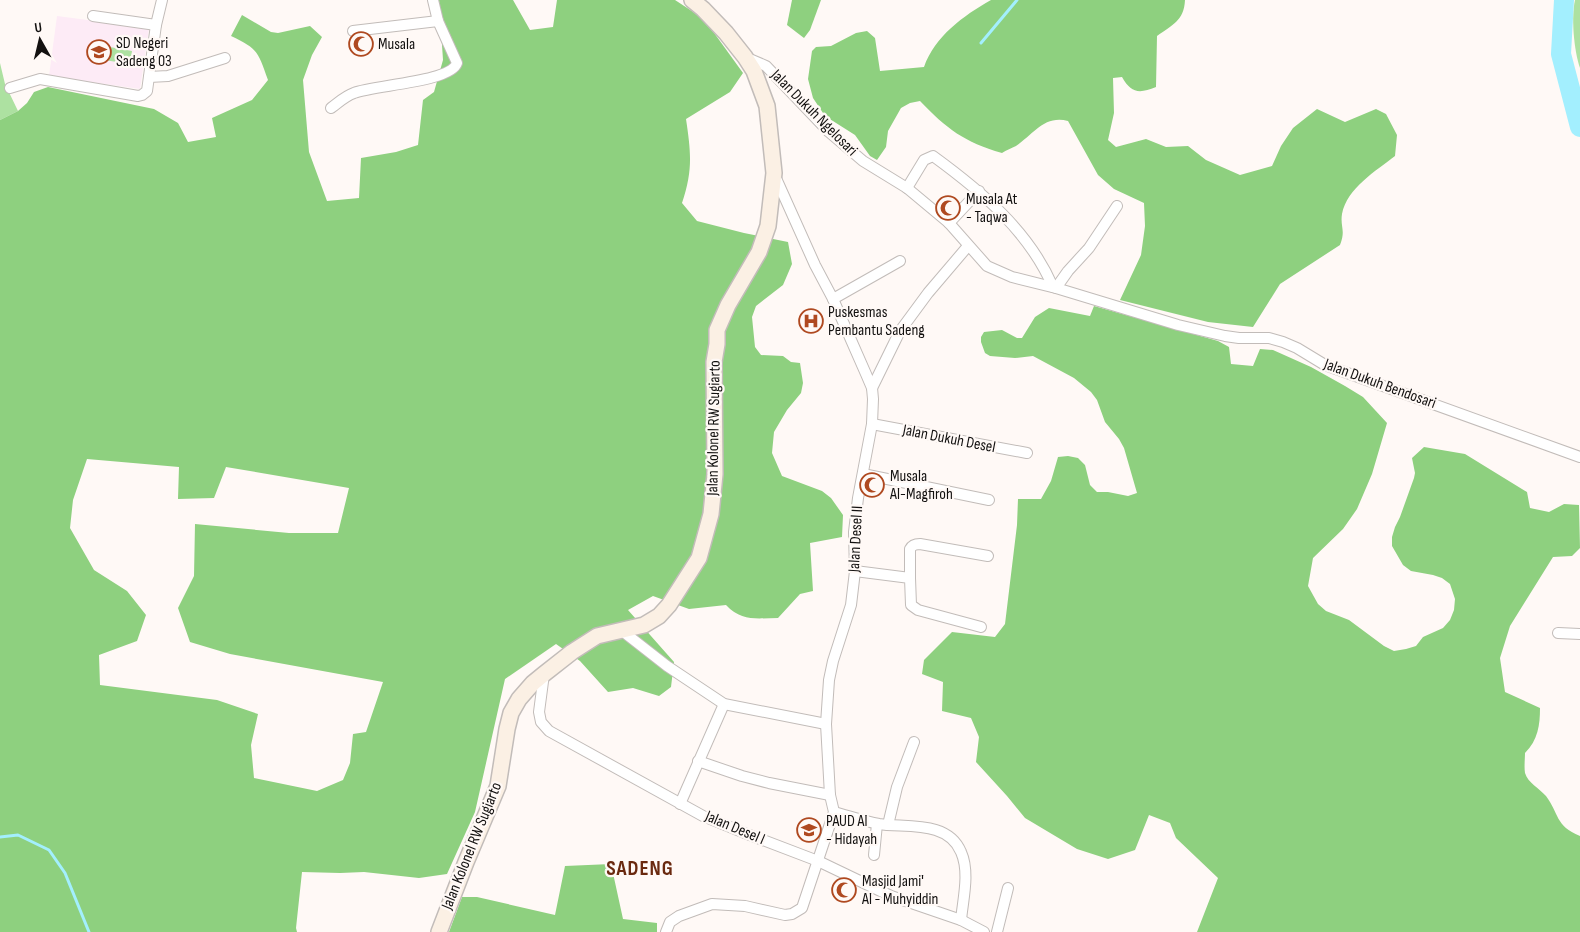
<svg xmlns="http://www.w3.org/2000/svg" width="1580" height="932" font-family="'Sofia Sans Condensed',sans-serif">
  <rect width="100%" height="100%" fill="#fff9f6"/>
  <!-- education -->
  <path fill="#fdebf6" d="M57 16 149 28 140 89 49 76Z"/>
  <!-- green -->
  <g fill="#ade1a1">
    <path d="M1575 0H1580V68C1574 51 1571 18 1575 0Z"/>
    <path d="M93 44 132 51 130 64 91 58Z"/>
    <path d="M0 63 5 84 18 111 0 120Z"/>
  </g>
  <!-- forest -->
  <g fill="#8ed07f" fill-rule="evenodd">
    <path d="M439 0H513L530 30 553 27 557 0H675L704 19 743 73 730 92 686 119C691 153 693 170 682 203L697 221 744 233 788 242 792 264 783 285 756 306 752 317 755 347 761 355 783 356 791 362 800 363 803 383 801 393 787 410 774 432 772 453 782 476 822 491 831 498 843 515 842 537 810 543 813 591 800 594 778 618C757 618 742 622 726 605L689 609 653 596 628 610 674 662 671 687 659 696 633 688 608 692 580 661 556 644 505 679 475 812 447 874 419 878 364 872 340 873 302 872 296 928 297 932H0V120L18 111 27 103 34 92 48 87 154 109 178 123 188 142 216 137 212 118 252 100 268 80C258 53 259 49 231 36L242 15 271 32 278 33 310 26 322 37 312 55 303 80 309 152 327 201 359 198 361 158 396 152 418 145 423 100 434 92 443 60ZM87 459 179 467 178 499 214 498 226 467 349 488 338 533H289L195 524 194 576 178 608 190 642 230 654 383 682 366 732 353 734 350 763 343 780 317 791 254 778 251 745 258 714 217 700 100 685 99 655 137 641 146 615 127 591 94 570 70 528 73 500Z"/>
    <path d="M792 0H821L810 30 804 38 787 25Z"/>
    <path d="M991 0H1185C1184 21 1172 25 1157 36L1156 87C1139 94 1131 93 1122 77L1113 78 1114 113 1108 140 1116 147 1146 139 1166 147 1188 146 1206 160 1240 175 1272 166 1281 146 1293 128 1317 109 1345 122 1376 109 1386 114 1397 135 1395 156C1376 171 1347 188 1342 214 1340 227 1346 230 1340 245L1280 284 1253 327 1208 322 1120 300 1141 255 1145 226 1144 203 1114 189 1098 175 1068 121C1044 115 1034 134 1016 146 1012 148 1006 150 1002 153 964 142 947 129 920 101L910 103 901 108 888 131 886 147 877 160 870 156 855 135 825 116 813 98 808 79 812 51 816 47 831 46 856 33 867 31 875 38 880 71 924 67C935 36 963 16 991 0Z"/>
    <path d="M1094 306 1218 341 1229 347 1231 364 1253 366 1260 349 1273 350 1311 367 1345 386 1363 397 1387 423 1372 474 1357 509 1343 529 1313 558 1308 586 1318 604 1326 611 1349 620 1384 646 1394 651 1406 649 1416 646 1423 637 1443 628 1450 620 1454 610 1455 599 1450 584 1442 578 1433 575 1411 571 1403 565 1392 546V537L1395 527 1400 517 1414 478 1415 473 1412 458 1424 447 1465 454 1527 492 1530 508 1549 512 1564 504 1579 505 1580 548 1572 556 1553 557 1510 626 1500 658 1505 692 1540 708C1540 725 1538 740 1525 753 1525 759 1524 767 1525 773 1528 783 1539 788 1546 796 1559 813 1555 826 1580 836V932H1197L1218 878 1176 838 1170 823 1149 815 1135 850 1108 859 1077 849 1025 818 1007 796 976 762 979 737 971 718 942 711 943 682 922 674 924 660 952 632 995 637 1005 624 1017 525 1018 499H1041L1051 481 1058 457 1068 456 1078 458 1085 465 1090 485 1097 492H1108L1128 496 1137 493 1124 448 1119 439 1105 422 1097 400 1091 392 1074 378 1033 356 1015 358 990 356 985 353 981 342V337L984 332 1002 330 1017 338H1022L1035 317 1049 308 1090 316Z"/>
    <path d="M611 864 623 919 657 923V932H449L462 897H477L555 915 565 866Z"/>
  </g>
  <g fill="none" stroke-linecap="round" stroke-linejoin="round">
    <!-- stream -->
    <g stroke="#a3effe" stroke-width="3">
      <path d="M981 43 1017 0"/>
      <path d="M0 837 18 835 49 850 65 873 89 932"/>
    </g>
    <!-- river -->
    <path stroke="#a3effe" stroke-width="20" d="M1564 0 1561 54 1580 127"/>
    <!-- minor casing -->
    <g stroke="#c2bcb9" stroke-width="12">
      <g id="minor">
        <path d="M93 16 156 25"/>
        <path d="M353 31 438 21"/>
        <path d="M745 57 766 66 829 132 863 161 907 188 949 223 987 266 1012 277 1056 288 1178 325 1225 336 1239 338H1269L1283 342 1297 348 1325 365 1580 457"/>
        <path d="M149 77 168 76 225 58"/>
        <path d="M10 88 40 79 138 96 142 95 147 91 156 25 162 0"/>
        <path d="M331 108C338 103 345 96 354 93 374 85 451 82 457 63L438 21 433 0"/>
        <path d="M907 188 924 160 933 156C981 191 1029 231 1053 287"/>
        <path d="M949 223 979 191"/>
        <path d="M1056 288 1068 271 1089 248 1117 206"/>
        <path d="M833 299 900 261"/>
        <path d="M872 388 900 331 928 293 968 246"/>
        <path d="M872 424 1027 453"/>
        <path d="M863 474 989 500"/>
        <path d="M855 571 910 578 911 605 918 610 981 627"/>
        <path d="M910 578V549C912 545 915 544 920 544L988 556"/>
        <path d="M621 630 667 666 724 704 826 724"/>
        <path d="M1558 633 1580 634"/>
        <path d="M544 674 539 712 541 722 549 731 703 816 747 834 818 861 891 896 961 920 984 932"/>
        <path d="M698 761 742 776 769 783 830 795"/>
        <path d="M680 804 724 704"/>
        <path d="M834 812C849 816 864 821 879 824 906 828 948 820 961 852 970 872 963 899 961 920"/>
        <path d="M888 825 897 787 914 742"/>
        <path d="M874 855 877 824"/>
        <path d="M666 932 670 922 679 916 712 904 745 906 785 915 792 914 802 908 834 812 830 795 826 724 829 680 833 661 851 605 855 571 854 532 858 498 872 424 873 399 872 388 866 374 833 299 815 265 775 176"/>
        <path d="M997 932 1008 888"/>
      </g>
    </g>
    <!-- secondary casing -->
    <g stroke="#c2bcb9" stroke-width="18">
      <path id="secondary" d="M439 932 466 862 498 786 507 729 511 713 519 699 533 683 544 674 572 652 597 636 644 625 659 616 669 605 699 558 711 514 715 474 714 362 717 344V330L728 305 759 252 768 226 774 173 767 106 754 71 745 57 726 33 703 9 692 0"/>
    </g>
    <!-- minor -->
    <use href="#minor" stroke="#fff" stroke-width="10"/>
    <!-- secondary -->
    <use href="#secondary" stroke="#fbf0e4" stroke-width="15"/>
  </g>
  <!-- icons -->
  <defs>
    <g id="mosque-ring" transform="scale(1.25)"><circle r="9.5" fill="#fff9f6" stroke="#af4920" stroke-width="1.5"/><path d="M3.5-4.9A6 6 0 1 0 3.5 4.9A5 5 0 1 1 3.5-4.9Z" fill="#af4920"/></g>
    <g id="school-ring" transform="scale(1.25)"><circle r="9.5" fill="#fff9f6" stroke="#af4920" stroke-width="1.5"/><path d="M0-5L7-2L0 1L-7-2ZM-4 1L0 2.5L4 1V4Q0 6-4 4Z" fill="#af4920"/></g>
    <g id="hospital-ring" transform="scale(1.25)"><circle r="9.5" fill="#fff9f6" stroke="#af4920" stroke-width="1.5"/><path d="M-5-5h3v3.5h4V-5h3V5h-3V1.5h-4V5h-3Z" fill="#af4920"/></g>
  </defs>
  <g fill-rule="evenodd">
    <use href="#mosque-ring" x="361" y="44"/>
    <use href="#school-ring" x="99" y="52"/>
    <use href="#mosque-ring" x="948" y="208"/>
    <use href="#hospital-ring" x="811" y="321"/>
    <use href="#mosque-ring" x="872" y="485"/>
    <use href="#school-ring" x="809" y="830"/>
    <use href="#mosque-ring" x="844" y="890"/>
  </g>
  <g text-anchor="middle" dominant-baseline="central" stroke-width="4.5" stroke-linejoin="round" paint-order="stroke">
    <!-- poi labels -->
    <g font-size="16" fill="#131110" stroke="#fff9f6" text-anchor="start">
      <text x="116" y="43">SD Negeri<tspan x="116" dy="18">Sadeng 03</tspan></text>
      <text x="378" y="44">Musala</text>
      <text x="966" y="199">Musala At<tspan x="966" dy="18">- Taqwa</tspan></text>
      <text x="828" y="312">Puskesmas<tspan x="828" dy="18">Pembantu Sadeng</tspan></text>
      <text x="890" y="476">Musala<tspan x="890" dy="18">Al-Magfiroh</tspan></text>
      <text x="826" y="821">PAUD Al<tspan x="826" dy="18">- Hidayah</tspan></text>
      <text x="862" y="881">Masjid Jami'<tspan x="862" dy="18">Al - Muhyiddin</tspan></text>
    </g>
    <!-- street labels -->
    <g font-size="16" fill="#131110" stroke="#fff9f6">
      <text transform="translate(814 113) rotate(45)">Jalan Dukuh Ngelosari</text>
      <text transform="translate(1380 384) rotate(20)">Jalan Dukuh Bendosari</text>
      <text transform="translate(714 428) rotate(-89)">Jalan Kolonel RW Sugiarto</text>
      <text transform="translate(949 439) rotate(11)">Jalan Dukuh Desel</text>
      <text transform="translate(856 539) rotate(-87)">Jalan Desel II</text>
      <text transform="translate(735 828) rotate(23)">Jalan Desel I</text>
      <text transform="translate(472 846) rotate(-68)">Jalan Kolonel RW Sugiarto</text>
    </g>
    <!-- district labels -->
    <g font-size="21" font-weight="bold" letter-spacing="1" fill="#6a290f" stroke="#fff9f6">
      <text x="640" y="868">SADENG</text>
    </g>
  </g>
  <!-- north arrow -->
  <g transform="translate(40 40) rotate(352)" stroke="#fff9f6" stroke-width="4" paint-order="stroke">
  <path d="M0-4L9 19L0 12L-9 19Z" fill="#131110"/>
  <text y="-8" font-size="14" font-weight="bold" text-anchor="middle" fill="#131110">U</text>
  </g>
</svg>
